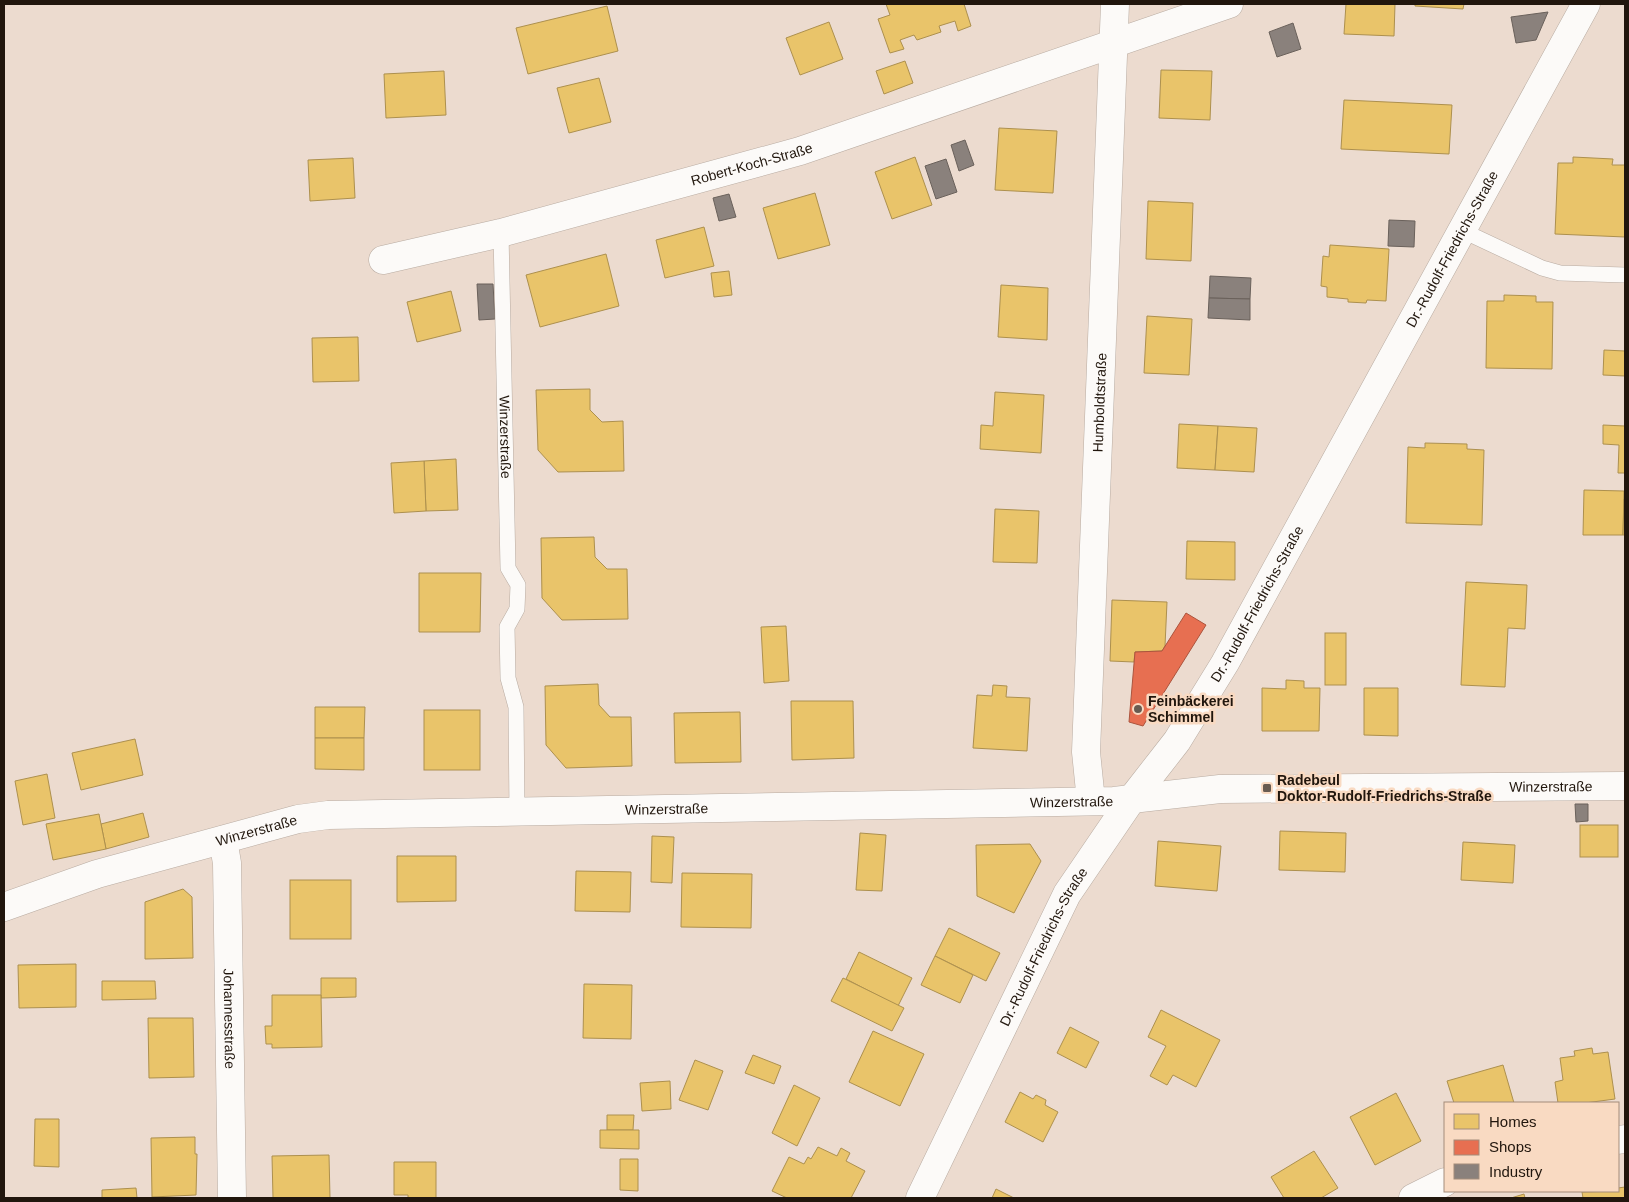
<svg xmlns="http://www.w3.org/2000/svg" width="1629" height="1202" font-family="Helvetica,sans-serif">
  <rect width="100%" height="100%" fill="#ecdbcf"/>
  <!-- homes -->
  <g fill="#e9c46a" stroke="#ad904e">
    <path d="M886 4H964L971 26 958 31 955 21 939 26 941 32 917 40 914 35 900 40 904 49 890 53 878 19 890 15Z"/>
    <path d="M1346 4H1395L1394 36 1344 34Z"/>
    <path d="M1415 4H1464L1463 9 1415 6Z"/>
    <path d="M607 6 618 51 528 74 516 28Z"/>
    <path d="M829 22 843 59 800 75 786 38Z"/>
    <path d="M905 61 913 83 884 94 876 71Z"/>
    <path d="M1161 70 1212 71 1210 120 1159 118Z"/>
    <path d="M444 71 446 115 386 118 384 74Z"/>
    <path d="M599 78 611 122 569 133 557 88Z"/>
    <path d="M1344 100 1452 105 1449 154 1341 149Z"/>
    <path d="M999 128 1057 131 1053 193 995 190Z"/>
    <path d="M915 157 932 205 892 219 875 172Z"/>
    <path d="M1573 157 1613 159 1612 165H1625V237L1555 234 1558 163H1573Z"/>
    <path d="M353 158 355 198 310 201 308 160Z"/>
    <path d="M815 193 830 245 778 259 763 208Z"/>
    <path d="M1148 201 1193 203 1191 261 1146 259Z"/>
    <path d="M704 227 714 266 665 278 656 240Z"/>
    <path d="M1330 245 1389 249 1386 301 1367 300 1366 303 1348 302V299L1327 297V287L1321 286 1323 256 1329 257Z"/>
    <path d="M606 254 619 306 540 327 526 275Z"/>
    <path d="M729 271 732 295 714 297 711 273Z"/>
    <path d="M1001 285 1048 288 1047 340 998 337Z"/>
    <path d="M451 291 461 331 417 342 407 302Z"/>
    <path d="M1504 295 1536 296V302H1553L1552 369 1486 368 1487 301H1504Z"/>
    <path d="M1147 316 1192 319 1189 375 1144 373Z"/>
    <path d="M358 337 359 381 313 382 312 338Z"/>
    <path d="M1604 350 1625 351V376L1603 375Z"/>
    <path d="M590 389V410L602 422 623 421 624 471 558 472 538 450 536 390Z"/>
    <path d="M995 392 1044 395 1041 453 980 449 981 425 993 426Z"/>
    <path d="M1179 424 1218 426 1215 470 1177 468Z"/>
    <path d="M1603 425 1625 426V473H1618L1619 445 1603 444Z"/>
    <path d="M1218 426 1257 428 1254 472 1215 470Z"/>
    <path d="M1425 443 1467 444V449L1484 450 1482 525 1406 523 1408 447 1425 448Z"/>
    <path d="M456 459 458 510 426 511 424 461Z"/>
    <path d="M424 461 426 511 394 513 391 463Z"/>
    <path d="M1584 490 1624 491 1623 535H1583Z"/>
    <path d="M1624 499H1625V535H1623Z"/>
    <path d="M995 509 1039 511 1037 563 993 562Z"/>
    <path d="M594 537 595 557 607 569H627L628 619 562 620 542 598 541 538Z"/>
    <path d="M1187 541 1235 542V580L1186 579Z"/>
    <path d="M419 573H481L480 632H419Z"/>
    <path d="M1466 582 1527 585 1525 629 1508 628 1505 687 1461 685Z"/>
    <path d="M1112 600 1167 602 1165 646 1162 651 1135 652 1134 662 1110 661Z"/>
    <path d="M786 626 789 681 764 683 761 627Z"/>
    <rect x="1325" y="633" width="21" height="52"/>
    <path d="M1286 680 1304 681V688H1320L1319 731H1262V688L1286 689Z"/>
    <path d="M598 684 599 705 610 717H631L632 766 566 768 546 745 545 686Z"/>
    <path d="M993 685 1007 686 1006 697 1030 698 1027 751 973 748 977 695 992 696Z"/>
    <path d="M1364 688H1398V736L1364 735Z"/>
    <path d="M791 701H853L854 758 792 760Z"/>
    <path d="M315 707H365L364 738H315Z"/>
    <rect x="424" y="710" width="56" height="60"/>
    <path d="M740 712 741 762 675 763 674 713Z"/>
    <path d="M315 738H364V770L315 769Z"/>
    <path d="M135 739 143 775 81 790 72 753Z"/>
    <path d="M47 774 55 818 23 825 15 781Z"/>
    <path d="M143 813 149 837 106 849 101 824Z"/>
    <path d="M99 814 106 849 53 860 46 824Z"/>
    <rect x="1580" y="825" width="38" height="32"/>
    <path d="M1280 831 1346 833 1345 872 1279 870Z"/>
    <path d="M860 833 886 835 882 891 856 890Z"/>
    <path d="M652 836 674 837 672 883 651 882Z"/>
    <path d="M1158 841 1221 846 1217 891 1155 886Z"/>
    <path d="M1463 842 1515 845 1513 883 1461 880Z"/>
    <path d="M1030 844 1041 861 1014 913 977 896 976 845Z"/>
    <path d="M397 856H456V901L397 902Z"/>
    <path d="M576 871 631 872 630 912 575 911Z"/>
    <path d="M682 873 752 874 751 928 681 927Z"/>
    <rect x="290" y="880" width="61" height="59"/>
    <path d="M183 889 192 897 193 958 145 959V902Z"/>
    <path d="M949 928 1000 953 986 981 935 956Z"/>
    <path d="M859 952 912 978 898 1006 846 979Z"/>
    <path d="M935 956 973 975 960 1003 921 985Z"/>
    <path d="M76 964V1007L19 1008 18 965Z"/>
    <path d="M321 978H356V997L321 998Z"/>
    <path d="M843 978 904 1008 892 1031 831 1001Z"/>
    <path d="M102 981H155L156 999 102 1000Z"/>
    <path d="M584 984 632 985 631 1039 583 1038Z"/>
    <path d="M272 995H321L322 1047 272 1048V1044H266L265 1026H272Z"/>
    <path d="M1161 1010 1220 1040 1196 1087 1173 1075 1167 1085 1150 1076 1166 1046 1148 1037Z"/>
    <path d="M148 1018H193L194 1077 149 1078Z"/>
    <path d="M1070 1027 1099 1042 1086 1068 1057 1053Z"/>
    <path d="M873 1031 924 1054 900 1106 849 1082Z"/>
    <path d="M1592 1048 1593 1054 1608 1052 1615 1099 1585 1103H1558L1555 1082 1563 1080 1560 1058 1575 1056 1574 1051Z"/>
    <path d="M753 1055 781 1066 774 1084 745 1073Z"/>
    <path d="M695 1060 723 1071 708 1110 679 1100Z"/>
    <path d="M1503 1065 1514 1103H1454L1447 1081Z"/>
    <path d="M670 1081 671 1109 642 1111 640 1083Z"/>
    <path d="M794 1085 820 1098 797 1146 772 1133Z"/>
    <path d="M1020 1092 1033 1099 1036 1095 1046 1100 1045 1105 1058 1112 1043 1142 1005 1122Z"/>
    <path d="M1396 1093 1421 1141 1375 1165 1350 1117Z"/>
    <path d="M607 1115H634L633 1130H607Z"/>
    <path d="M35 1119H59V1167L34 1166Z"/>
    <path d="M600 1130H639V1149L600 1148Z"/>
    <path d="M195 1137V1154H197L196 1195 152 1197 151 1138Z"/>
    <path d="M818 1147 837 1156 841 1148 850 1153 846 1161 865 1171 851 1198H787L772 1191 789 1157 804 1164 808 1157 811 1159Z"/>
    <path d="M1314 1151 1338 1188 1321 1198H1284L1271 1177Z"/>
    <path d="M329 1155 330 1198H273L272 1156Z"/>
    <path d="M620 1159H638V1191L620 1190Z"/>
    <path d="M394 1162H436V1198H408V1195H394Z"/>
    <path d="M1625 1187V1198H1583L1582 1192 1618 1191V1188Z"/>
    <path d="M136 1188 137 1198H102V1190Z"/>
    <path d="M996 1189 1014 1198H992Z"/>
    <path d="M1524 1194 1525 1198H1511Z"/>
  </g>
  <!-- shops -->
  <path fill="#e76f51" stroke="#ac543d" d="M1186 613 1206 625 1143 726 1129 722 1135 652 1162 651Z"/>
  <!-- industry -->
  <g fill="#8a817c" stroke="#6a615b">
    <path d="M1548 12 1536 40 1516 43 1511 17Z"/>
    <path d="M1293 23 1301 49 1277 57 1269 32Z"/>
    <path d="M965 140 974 165 959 171 951 145Z"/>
    <path d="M946 159 957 192 936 199 925 166Z"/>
    <path d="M729 194 736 217 719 221 713 198Z"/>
    <path d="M1389 220 1415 221 1414 247 1388 246Z"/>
    <path d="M1210 276 1251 278 1250 299 1209 298Z"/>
    <path d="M477 284H493L495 319 479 320Z"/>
    <path d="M1209 298 1250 299V320L1208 318Z"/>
    <path d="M1575 804H1588V821L1576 822Z"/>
  </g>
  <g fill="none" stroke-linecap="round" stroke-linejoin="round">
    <!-- lane casing -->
    <g stroke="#b8aba1" stroke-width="16">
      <g id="lane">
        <path d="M1461 230 1542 268 1560 273 1625 275"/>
        <path id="s1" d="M501 233 508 568 518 585 517 609 507 627 508 678 516 707 517 813"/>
      </g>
    </g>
    <!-- street casing -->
    <g stroke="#b8aba1" stroke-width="29">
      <g id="street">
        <path id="s2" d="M383 260 501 233 800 151 1229 4"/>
        <path id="s3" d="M1091 801 1086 752 1115 4"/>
        <path id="s4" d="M223 840 227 863 232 1198"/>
        <path id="s5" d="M4 907 97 874 298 819 328 815 1114 801 1220 789 1625 786"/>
        <path d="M1618 1140 1625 1139"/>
        <path id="s6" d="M920 1198 1067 894 1131 800 1177 741 1225 663 1586 4"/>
        <path d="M1413 1198 1445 1182"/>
      </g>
    </g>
    <!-- lane -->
    <use href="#lane" stroke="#fcfaf8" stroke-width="15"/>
    <!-- street -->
    <use href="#street" stroke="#fcfaf8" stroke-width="28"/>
  </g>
  <!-- markers -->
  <g fill="#685b51" stroke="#f9dac2" stroke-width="2">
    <circle cx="1138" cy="709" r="5"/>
    <rect x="1262" y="783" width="10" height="10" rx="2.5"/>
  </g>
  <g text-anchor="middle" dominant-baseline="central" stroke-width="5" stroke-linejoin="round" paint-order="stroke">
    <!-- street labels -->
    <g font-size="14" fill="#21160d" stroke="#f9dac2">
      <text stroke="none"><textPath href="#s2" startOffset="381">Robert-Koch-Straße</textPath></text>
      <text stroke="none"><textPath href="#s6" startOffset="1090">Dr.-Rudolf-Friedrichs-Straße</textPath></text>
      <text stroke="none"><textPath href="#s3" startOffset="399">Humboldtstraße</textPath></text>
      <text stroke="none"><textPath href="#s1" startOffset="204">Winzerstraße</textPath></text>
      <text stroke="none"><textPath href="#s6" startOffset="685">Dr.-Rudolf-Friedrichs-Straße</textPath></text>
      <text stroke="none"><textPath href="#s5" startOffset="1561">Winzerstraße</textPath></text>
      <text stroke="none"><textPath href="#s5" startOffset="1081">Winzerstraße</textPath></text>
      <text stroke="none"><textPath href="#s5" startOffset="676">Winzerstraße</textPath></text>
      <text stroke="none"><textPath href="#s5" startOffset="264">Winzerstraße</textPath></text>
      <text stroke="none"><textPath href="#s6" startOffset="280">Dr.-Rudolf-Friedrichs-Straße</textPath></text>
      <text stroke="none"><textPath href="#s4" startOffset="179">Johannesstraße</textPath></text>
    </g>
    <!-- poi labels -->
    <g font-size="14" font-weight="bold" fill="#21160d" stroke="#f9dac2" text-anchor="start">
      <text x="1148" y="701">Feinbäckerei<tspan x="1148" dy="16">Schimmel</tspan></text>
      <text x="1277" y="780">Radebeul<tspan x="1277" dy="16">Doktor-Rudolf-Friedrichs-Straße</tspan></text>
    </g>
  </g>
  <!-- border -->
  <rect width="1629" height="1202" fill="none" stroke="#21160d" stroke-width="10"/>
  <!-- legend -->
  <rect x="1444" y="1102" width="175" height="90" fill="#f9dac2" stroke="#a38c7a"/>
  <rect x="1454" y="1114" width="25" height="15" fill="#e9c46a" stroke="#a38c7a"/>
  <text x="1489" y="1127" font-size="15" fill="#21160d">Homes</text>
  <rect x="1454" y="1140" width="25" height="15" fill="#e76f51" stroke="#a38c7a"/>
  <text x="1489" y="1152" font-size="15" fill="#21160d">Shops</text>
  <rect x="1454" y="1164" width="25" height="15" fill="#8a817c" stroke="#a38c7a"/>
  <text x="1489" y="1177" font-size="15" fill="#21160d">Industry</text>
</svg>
